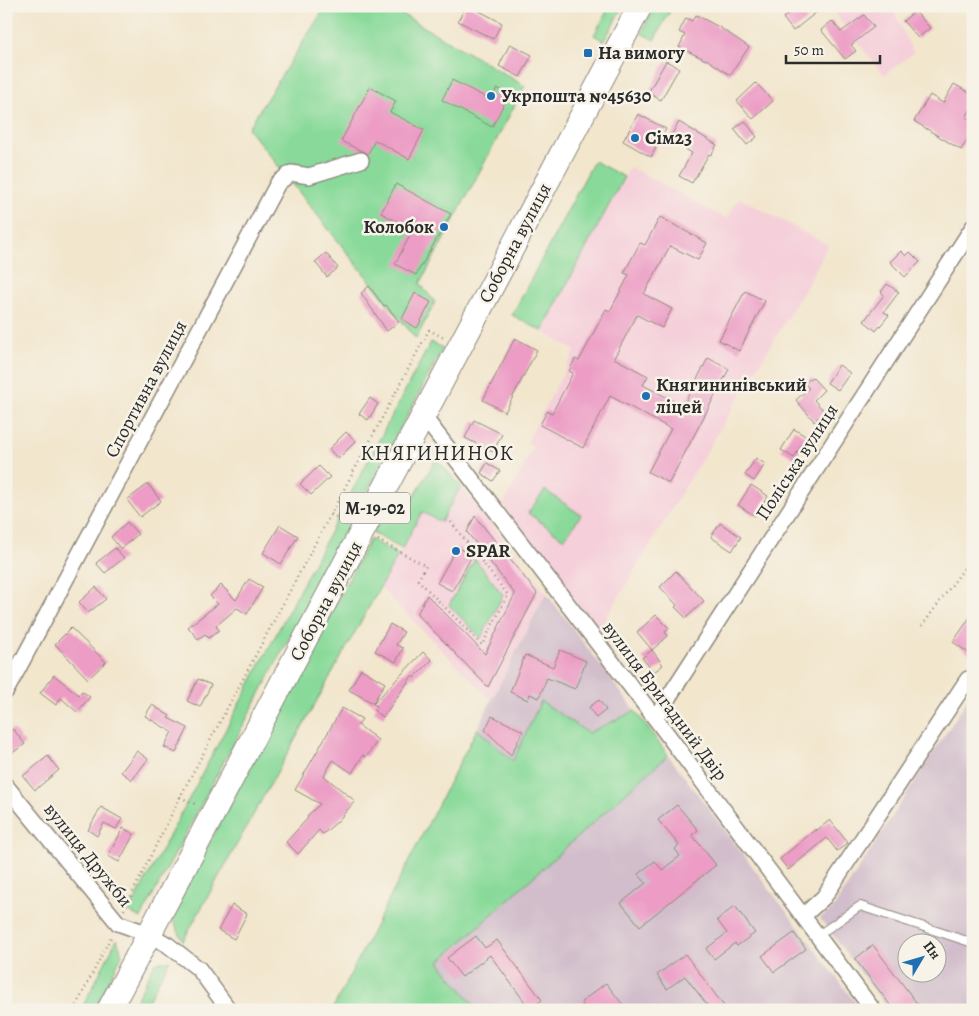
<svg xmlns="http://www.w3.org/2000/svg" width="979" height="1016" font-family="Alegreya,serif">
  <rect width="100%" height="100%" fill="#f7f3e8"/>
  <filter id="ink" filterUnits="userSpaceOnUse"><feTurbulence type="fractalNoise" baseFrequency=".02" numOctaves="2"/><feDisplacementMap in="SourceGraphic" scale="10" xChannelSelector="R" yChannelSelector="G"/><feConvolveMatrix kernelMatrix="1 2 1 2 8 2 1 2 1" color-interpolation-filters="sRGB"/></filter>
  <filter id="wash" filterUnits="userSpaceOnUse"><feTurbulence type="fractalNoise" baseFrequency=".0096" numOctaves="4" result="noise"/><feDisplacementMap in="SourceGraphic" scale="20" xChannelSelector="R" yChannelSelector="G"/><feGaussianBlur stdDeviation="1.12" result="paint"/><feColorMatrix in="noise" values="0 0 0 0 0 0 0 0 0 0 0 0 0 0 0 0 0 1.4 0 .05"/><feComposite in="paint" operator="in"/></filter>
  <g filter="url(#wash)">
    <rect width="100%" height="100%" fill="#f2e6cd"/>
    <!-- built -->
    <g fill="#f5cfda">
      <path d="M829 6H891L913 53 884 75Z"/>
      <path d="M630 167 727 219 739 198 828 245 806 287 598 631 503 505 534 446 527 442 575 351 542 331Z"/>
      <path d="M461 486 546 593 491 700 380 587 422 512 441 522Z"/>
    </g>
    <!-- industrial -->
    <g fill="#d1bdcb" fill-rule="evenodd">
      <path d="M546 593 635 711 588 733 513 761 477 729Z"/>
      <path d="M973 691V1010H889L820 918 832 910ZM906 944H936V974H906Z"/>
      <path d="M668 755 861 1010H478L439 962Z"/>
    </g>
    <!-- green -->
    <g fill="#89da9a" stroke="#5a8262">
      <path d="M326 6H388L525 86 420 284 435 302 416 339 248 128Z"/>
      <path d="M610 6H623L604 41 594 35Z"/>
      <path d="M656 6H673L654 40 641 33Z"/>
      <path d="M594 161 624 177 542 331 512 315Z"/>
      <path d="M431 342 443 348 141 918 129 912Z"/>
      <path d="M436 459 461 486 441 522 422 512 402 549 373 533 376 527 410 504Z"/>
      <path d="M545 490 581 515 564 539 528 513Z"/>
      <path d="M370 539 398 555 183 941 171 916Z"/>
      <path d="M475 559 503 595 481 638 449 605Z"/>
      <path d="M541 701 588 733 635 711 668 755 439 962 478 1010H332L477 729 513 761Z"/>
      <path d="M117 939 122 955 94 1010H81Z"/>
      <path d="M170 960 143 1010H131L155 963Z"/>
    </g>
    <g id="blocks">
      <!-- building -->
      <g fill="#ec9cc5">
        <path d="M466 6H470L502 23 493 39 458 21Z"/>
        <path d="M798 6H824L793 31 783 18Z"/>
        <path d="M915 11 930 28 918 38 903 21Z"/>
        <path d="M696 15 719 27 749 47 730 75 706 59V60L679 47 685 35 679 32 686 18 692 21Z"/>
        <path d="M864 15 874 27 851 45 856 51 845 59 821 30 832 21 841 32Z"/>
        <path d="M510 44 532 55 520 77 499 66Z"/>
        <path d="M666 61 679 68 661 100 648 93Z"/>
        <path d="M452 80 491 100 497 88 509 94 492 127 442 100Z"/>
        <path d="M756 83 773 101 753 119 737 101Z"/>
        <path d="M954 84 973 95V106L966 117 973 121V130L961 150 914 121 930 95 943 103Z"/>
        <path d="M370 87 396 101 390 112 424 130 409 159 375 140 368 154 341 141Z"/>
        <path d="M638 114 666 129 651 157 623 141Z"/>
        <path d="M745 121 757 137 747 145 734 129Z"/>
        <path d="M679 122 717 145 711 155 709 154 692 183 679 176 692 153 669 139Z"/>
        <path d="M396 184 451 214 416 275 395 264 413 230 381 213Z"/>
        <path d="M660 217 707 243 698 260 670 246 644 294 672 309 662 328 637 315 614 358 648 376 643 385 683 406 708 358 729 369 669 483 648 472 671 429 610 396 583 448 540 425 547 411 552 413 573 373 569 371 575 359 579 361 606 309 610 311 629 275 624 273 640 243 645 245Z"/>
        <path d="M901 251 906 256 910 252 920 262 905 277 890 262Z"/>
        <path d="M326 253 338 268 327 277 315 262Z"/>
        <path d="M887 284 899 292 884 312 889 315 876 331 864 321 884 295 881 292Z"/>
        <path d="M369 286 384 306 386 305 399 322 387 331 361 293Z"/>
        <path d="M745 291 765 301 739 351 719 340Z"/>
        <path d="M415 293 431 302 417 328 402 319Z"/>
        <path d="M515 338 537 350 505 412 483 400Z"/>
        <path d="M839 365 850 373 838 390 827 383Z"/>
        <path d="M812 377 824 390 814 400 825 412 814 421 796 400 809 388 804 384Z"/>
        <path d="M370 398 378 404 368 420 359 414Z"/>
        <path d="M474 420 502 434 493 452 465 438Z"/>
        <path d="M794 429 807 437 794 458 781 450Z"/>
        <path d="M346 432 356 441 338 459 329 449Z"/>
        <path d="M756 458 765 464 754 481 745 475Z"/>
        <path d="M487 463 500 471 493 481 481 473Z"/>
        <path d="M319 466 330 477 311 495 300 484Z"/>
        <path d="M148 484 161 501 140 517 127 500Z"/>
        <path d="M751 485 768 496 755 516 738 505Z"/>
        <path d="M475 516 537 593 488 687 417 614 427 595 485 654 515 594 467 532Z"/>
        <path d="M127 522 138 534 121 549 111 537Z"/>
        <path d="M720 523 741 537 732 551 711 537Z"/>
        <path d="M280 525 298 536 281 564 263 553Z"/>
        <path d="M457 547 472 556 452 591 437 583Z"/>
        <path d="M115 548 124 558 105 573 96 563Z"/>
        <path d="M676 571 704 601 686 618 675 607 677 605 660 587Z"/>
        <path d="M249 579 263 587 247 614 237 608 216 626 219 630 209 638 205 634 198 639 188 627 218 604 210 596 221 585 236 600Z"/>
        <path d="M96 587 106 599 88 613 79 602Z"/>
        <path d="M973 613V656L953 642Z"/>
        <path d="M656 615 669 628 665 632 668 636 652 650 637 632Z"/>
        <path d="M390 624 404 632 396 645 403 648 396 662 375 651Z"/>
        <path d="M71 628 106 662 88 679 55 644Z"/>
        <path d="M560 650 586 661 575 689 547 678 539 698 530 694 528 700 510 692 525 655 553 667Z"/>
        <path d="M652 650 663 665 654 672 642 658Z"/>
        <path d="M423 652 432 660 414 678 412 676 383 717 374 711 377 706 373 704Z"/>
        <path d="M361 669 385 683 373 703 349 690Z"/>
        <path d="M54 675 79 695 82 691 90 697 77 712 61 698 56 705 40 693Z"/>
        <path d="M198 679 211 685 200 707 187 701Z"/>
        <path d="M599 700 606 710 596 718 589 707Z"/>
        <path d="M152 705 170 716 168 718 188 728 176 753 164 747 172 732 145 716Z"/>
        <path d="M342 708 362 719 358 725 378 740 366 757 363 755 352 773 333 760 324 776 355 801 337 822 323 834 319 830 298 854 286 842 308 818 307 816 320 804 295 790Z"/>
        <path d="M492 716 523 731 511 755 485 730Z"/>
        <path d="M13 729 25 744 11 754 6 748V734Z"/>
        <path d="M137 751 148 759 132 780 121 772Z"/>
        <path d="M48 756 59 770 35 790 23 776Z"/>
        <path d="M677 805 698 830 692 835 716 865 640 926 621 903 646 883 638 874 655 861 662 870 680 856 675 849 679 845 658 820Z"/>
        <path d="M101 807 122 819 116 829 104 823 97 836 88 830Z"/>
        <path d="M830 820 848 843 837 851 827 838 788 870 780 859 816 829V831Z"/>
        <path d="M123 828 134 834 119 862 108 856Z"/>
        <path d="M232 905 247 914 234 939 218 930Z"/>
        <path d="M735 906 755 933 737 946 735 943 714 959 706 949 727 933 717 920Z"/>
        <path d="M794 933 806 949 774 972 762 956Z"/>
        <path d="M476 936 485 948 497 940 542 1000 530 1009 490 955 462 977 447 958Z"/>
        <path d="M873 945 922 1010H894L855 959Z"/>
        <path d="M685 954 727 1010H711L685 976 667 989 657 975Z"/>
        <path d="M606 983 627 1010H586L581 1002Z"/>
      </g>
    </g>
  </g>
  <g filter="url(#ink)">
    <use href="#blocks" fill-opacity="0" stroke="#8e887c" stroke-width="1"/>
    <g fill="none" stroke-linecap="round" stroke-linejoin="round">
      <!-- lane casing -->
      <g stroke="#8e887c" stroke-width="10">
        <path id="lane" d="M817 936 860 906 973 943"/>
      </g>
      <!-- street casing -->
      <g stroke="#8e887c" stroke-width="18">
        <g id="street">
          <path d="M424 417 655 718 873 1010"/>
          <path d="M6 691 278 183 291 173 309 176 361 160"/>
          <path d="M655 718 973 227"/>
          <path d="M6 786 118 923 149 934 168 945 199 969 229 1010"/>
          <path d="M803 916 824 897 968 679"/>
        </g>
      </g>
      <!-- primary casing -->
      <g stroke="#8e887c" stroke-width="26">
        <path id="primary" d="M109 1010 640 6"/>
      </g>
      <!-- path -->
      <g stroke="#8e887c" stroke-width="2.5" stroke-dasharray="1 4" stroke-linecap="butt">
        <path d="M331 514 347 523"/>
        <path d="M378 540 426 566 418 580 482 645 508 595 451 522"/>
        <path d="M922 626 973 556"/>
        <path d="M180 797 197 805"/>
        <path d="M124 910 180 797 429 330 446 339"/>
        <path d="M74 1010 112 935"/>
      </g>
      <!-- lane -->
      <use href="#lane" stroke="#fff" stroke-width="8"/>
      <!-- street -->
      <use href="#street" stroke="#fff" stroke-width="15"/>
      <!-- primary -->
      <use href="#primary" stroke="#fff" stroke-width="24"/>
    </g>
  </g>
  <!-- markers -->
  <g fill="#1f6fb2" stroke="#f7f3e8" stroke-width="2">
    <rect x="583" y="48" width="10" height="10" rx="2.5"/>
    <circle cx="491" cy="96" r="5"/>
    <circle cx="635" cy="138" r="5"/>
    <circle cx="444" cy="227" r="5"/>
    <circle cx="646" cy="396" r="5"/>
    <circle cx="456" cy="551" r="5"/>
  </g>
  <g text-anchor="middle" dominant-baseline="central" stroke-width="5" stroke-linejoin="round" paint-order="stroke">
    <!-- shield labels -->
    <rect fill="#f7f3e8" stroke="#686764" stroke-width="1" x="340" y="492.5" width="70" height="31" rx="4"/>
    <g font-size="18" font-weight="bold" fill="#2b2b2b">
      <text x="375" y="508">М-19-02</text>
    </g>
    <!-- poi labels -->
    <g font-size="19" font-weight="bold" fill="#2b2b2b" stroke="#f7f3e8" text-anchor="start">
      <text x="598" y="53">На вимогу</text>
      <text x="501" y="96">Укрпошта №45630</text>
      <text x="645" y="138">Сім23</text>
      <text x="434" y="227" text-anchor="end">Колобок</text>
      <text x="656" y="385">Княгининівський<tspan x="656" dy="22">ліцей</tspan></text>
      <text x="466" y="551">SPAR</text>
    </g>
    <!-- street labels -->
    <g font-size="19" fill="#2b2b2b" stroke="#f7f3e8">
      <text transform="translate(515 243) rotate(-62)">Соборна вулиця</text>
      <text transform="translate(146 389) rotate(-62)">Спортивна вулиця</text>
      <text transform="translate(797 462) rotate(-57)">Поліська вулиця</text>
      <text transform="translate(326 601) rotate(-62)">Соборна вулиця</text>
      <text transform="translate(665 701) rotate(53)">вулиця Бригадний Двір</text>
      <text transform="translate(88 855) rotate(51)">вулиця Дружби</text>
    </g>
    <!-- quarter labels -->
    <g font-size="21" letter-spacing="1" fill="#2b2b2b" stroke="#f7f3e8">
      <text x="437" y="453">КНЯГИНИНОК</text>
    </g>
  </g>
  <!-- margin -->
  <rect width="979" height="1016" fill="none" stroke="#f7f3e8" stroke-width="25"/>
  <!-- north arrow -->
  <g transform="translate(922 958) rotate(52)"><circle r="24" fill="#f7f3e8" stroke="#a5a39c"/>
  <path d="M0-4L9 19L0 12L-9 19Z" fill="#1f6fb2"/>
  <text y="-8" font-size="14" font-weight="bold" text-anchor="middle" fill="#2b2b2b">Пн</text>
  </g>
  <!-- scale -->
  <path d="M786 55v8h94v-8" fill="none" stroke="#2b2b2b" stroke-width="2.5"/>
  <text x="794" y="55" font-size="15" fill="#2b2b2b" stroke="#f7f3e8" stroke-width="4" paint-order="stroke">50 m</text>
</svg>
